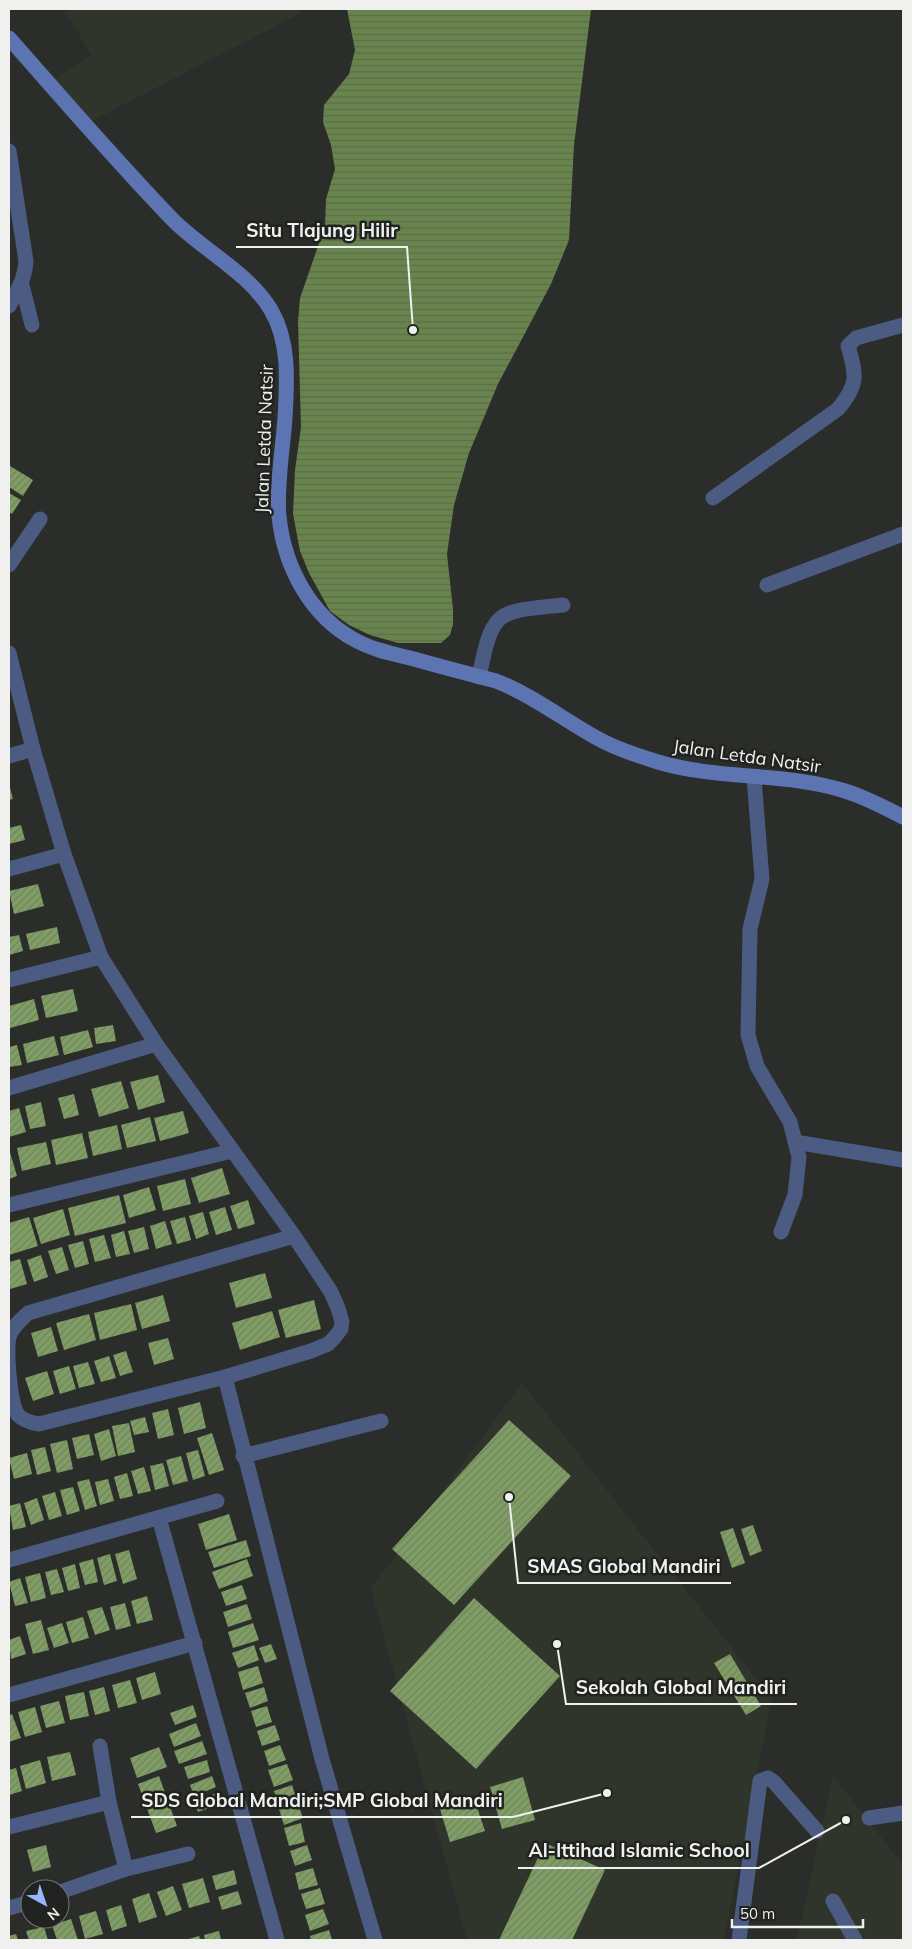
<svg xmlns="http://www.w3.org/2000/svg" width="912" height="1949" font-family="Mulish,sans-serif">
  <defs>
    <pattern id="water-rules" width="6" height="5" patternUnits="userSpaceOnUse" patternTransform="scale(1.25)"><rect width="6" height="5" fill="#68844d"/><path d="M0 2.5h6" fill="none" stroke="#5b6c4b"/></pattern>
    <pattern id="building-hatch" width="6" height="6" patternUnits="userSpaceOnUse" patternTransform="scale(1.25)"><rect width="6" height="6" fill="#809d65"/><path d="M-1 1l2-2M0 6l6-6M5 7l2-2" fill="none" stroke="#6f845c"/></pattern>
  </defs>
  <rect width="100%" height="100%" fill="#2b2d2a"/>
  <!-- built -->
  <g fill="#30352c">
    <path d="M72 9H300L301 13 82 126 53 81 92 55 65 13Z"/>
    <path d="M522 1383 772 1699 724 1940H467L371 1589Z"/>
    <path d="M833 1776 903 1865V1940H797Z"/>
  </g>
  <!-- water -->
  <path fill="url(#water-rules)" d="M347 9H591L574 145 569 240 551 284 498 384 469 453 454 505 447 554 453 609V624L450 635 441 643H398L370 635 349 625 330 611 309 573 300 551 293 514 295 470 301 427 298 321 300 298 325 226 326 199 335 169 331 145 323 122 324 105 349 74 355 50Z"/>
  <!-- building -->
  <g fill="url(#building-hatch)">
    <path d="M10 466 33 480 23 496 9 487Z"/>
    <path d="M9 493 21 500 12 514 9 512Z"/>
    <path d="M9 784 13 799 9 800Z"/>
    <path d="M21 825 25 840 9 844V828Z"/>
    <path d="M38 884 44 906 14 914 9 891Z"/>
    <path d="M57 927 60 943 30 950 26 934Z"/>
    <path d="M19 935 23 951 9 955V937Z"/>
    <path d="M73 989 78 1011 46 1018 41 996Z"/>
    <path d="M34 999 39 1020 10 1028 9 1006Z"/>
    <path d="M113 1025 116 1041 96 1044 94 1028Z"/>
    <path d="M88 1030 93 1047 64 1055 60 1037Z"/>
    <path d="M54 1036 59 1055 27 1063 23 1044Z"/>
    <path d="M17 1045 22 1065 9 1067V1047Z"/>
    <path d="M158 1075 165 1102 138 1110 130 1082Z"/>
    <path d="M121 1081 129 1108 99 1117 91 1089Z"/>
    <path d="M74 1094 79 1115 64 1119 58 1098Z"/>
    <path d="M41 1102 46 1126 30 1129 25 1106Z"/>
    <path d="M19 1108 26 1132 9 1137V1111Z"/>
    <path d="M183 1111 189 1133 160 1141 154 1118Z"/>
    <path d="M150 1117 156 1141 127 1148 121 1125Z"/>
    <path d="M117 1125 122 1149 93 1156 88 1132Z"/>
    <path d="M82 1133 88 1158 56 1165 51 1140Z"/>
    <path d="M46 1142 51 1164 22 1171 17 1148Z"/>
    <path d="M9 1149 17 1176 9 1179Z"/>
    <path d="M222 1168 230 1194 199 1203 191 1178Z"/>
    <path d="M185 1179 191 1204 163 1211 157 1186Z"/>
    <path d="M149 1187 156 1210 129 1218 123 1195Z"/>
    <path d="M119 1195 126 1223 75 1236 68 1208Z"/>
    <path d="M248 1200 255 1224 238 1229 230 1206Z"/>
    <path d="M225 1207 232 1230 216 1235 209 1212Z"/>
    <path d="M63 1209 70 1235 41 1244 33 1218Z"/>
    <path d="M203 1212 209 1234 196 1239 189 1216Z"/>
    <path d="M29 1217 38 1246 9 1255V1223Z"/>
    <path d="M185 1217 191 1240 177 1244 170 1221Z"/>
    <path d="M165 1221 172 1244 156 1249 150 1226Z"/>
    <path d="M144 1227 149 1249 134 1253 128 1231Z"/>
    <path d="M124 1231 130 1254 116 1257 111 1235Z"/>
    <path d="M104 1235 111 1258 95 1262 89 1239Z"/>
    <path d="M83 1241 89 1264 75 1268 68 1245Z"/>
    <path d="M62 1247 69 1270 56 1274 48 1251Z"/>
    <path d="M41 1255 48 1277 34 1282 27 1260Z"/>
    <path d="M20 1259 27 1284 10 1289 9 1262Z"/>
    <path d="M265 1273 272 1298 236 1308 229 1283Z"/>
    <path d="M163 1295 170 1321 142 1329 135 1303Z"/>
    <path d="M314 1300 321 1329 286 1338 278 1310Z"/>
    <path d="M131 1304 137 1330 100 1340 94 1313Z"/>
    <path d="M272 1311 280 1337 240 1350 232 1323Z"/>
    <path d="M89 1314 96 1340 64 1350 56 1323Z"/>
    <path d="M51 1327 58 1351 38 1357 31 1333Z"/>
    <path d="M168 1338 174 1359 154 1365 148 1343Z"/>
    <path d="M126 1351 133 1372 120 1376 113 1355Z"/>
    <path d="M109 1356 116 1378 101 1382 94 1361Z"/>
    <path d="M88 1362 95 1384 79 1388 73 1366Z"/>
    <path d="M69 1366 76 1389 60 1394 53 1371Z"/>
    <path d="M47 1371 54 1394 33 1401 25 1378Z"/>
    <path d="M200 1402 206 1428 184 1434 178 1408Z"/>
    <path d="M168 1409 174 1435 158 1439 152 1413Z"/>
    <path d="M145 1417 149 1432 134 1435 130 1421Z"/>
    <path d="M509 1420 571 1476 454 1605 392 1549Z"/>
    <path d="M129 1423 135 1452 118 1456 112 1426Z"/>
    <path d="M109 1429 116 1456 101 1461 94 1434Z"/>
    <path d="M212 1433 224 1470 209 1475 197 1438Z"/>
    <path d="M89 1434 94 1455 77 1459 72 1438Z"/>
    <path d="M67 1440 73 1469 57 1473 50 1444Z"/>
    <path d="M45 1447 51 1471 37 1475 31 1450Z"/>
    <path d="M198 1450 205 1476 193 1480 186 1453Z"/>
    <path d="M27 1453 32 1474 14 1479 9 1458Z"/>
    <path d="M181 1456 188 1481 173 1485 166 1460Z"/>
    <path d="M163 1463 169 1486 155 1490 150 1466Z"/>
    <path d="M144 1467 151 1491 138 1494 131 1471Z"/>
    <path d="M127 1473 133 1496 120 1499 114 1477Z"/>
    <path d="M89 1479 97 1506 85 1510 77 1482Z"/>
    <path d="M108 1479 114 1501 100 1505 95 1482Z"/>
    <path d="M73 1487 80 1511 67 1515 60 1490Z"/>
    <path d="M55 1492 62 1516 49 1520 42 1496Z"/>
    <path d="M37 1498 44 1520 31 1525 24 1503Z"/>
    <path d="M20 1503 26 1527 13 1530 9 1506Z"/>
    <path d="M229 1514 237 1540 206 1550 198 1524Z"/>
    <path d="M753 1525 762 1551 750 1556 741 1529Z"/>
    <path d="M733 1528 745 1563 732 1568 720 1532Z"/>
    <path d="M246 1540 251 1556 214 1568 208 1552Z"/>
    <path d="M129 1550 137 1579 123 1584 115 1554Z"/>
    <path d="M110 1554 117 1581 104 1585 97 1558Z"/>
    <path d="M93 1559 98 1582 85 1585 79 1563Z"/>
    <path d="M247 1559 253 1576 219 1589 212 1572Z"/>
    <path d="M75 1564 80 1588 68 1591 62 1568Z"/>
    <path d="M57 1569 64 1592 51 1595 45 1572Z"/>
    <path d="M40 1573 46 1598 31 1602 25 1577Z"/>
    <path d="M20 1578 28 1603 15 1606 9 1582Z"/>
    <path d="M242 1585 247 1599 226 1606 221 1592Z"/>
    <path d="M147 1596 153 1620 137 1624 131 1601Z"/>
    <path d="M474 1598 560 1676 476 1769 390 1691Z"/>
    <path d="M125 1603 131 1626 116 1630 110 1607Z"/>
    <path d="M247 1604 252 1619 228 1627 223 1612Z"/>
    <path d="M102 1607 110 1630 95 1635 87 1611Z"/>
    <path d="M83 1617 89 1638 72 1643 66 1622Z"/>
    <path d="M41 1620 49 1650 33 1654 25 1624Z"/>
    <path d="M62 1623 69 1643 54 1648 47 1628Z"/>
    <path d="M253 1623 259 1640 233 1648 228 1632Z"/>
    <path d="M20 1636 26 1654 11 1659 9 1640Z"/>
    <path d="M271 1644 277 1659 265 1663 259 1648Z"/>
    <path d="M254 1645 259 1660 238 1668 232 1653Z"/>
    <path d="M730 1654 761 1706 746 1715 714 1663Z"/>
    <path d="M258 1666 263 1683 243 1690 238 1672Z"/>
    <path d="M155 1672 161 1694 142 1700 136 1678Z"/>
    <path d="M130 1680 137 1703 118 1708 112 1685Z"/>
    <path d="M104 1687 110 1711 95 1715 89 1691Z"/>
    <path d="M264 1687 268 1701 250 1708 245 1693Z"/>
    <path d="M84 1692 89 1716 70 1720 65 1696Z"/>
    <path d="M59 1701 65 1723 46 1728 40 1706Z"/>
    <path d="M193 1705 197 1717 175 1725 170 1713Z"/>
    <path d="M267 1706 272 1722 256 1727 251 1711Z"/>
    <path d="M35 1707 42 1732 25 1737 18 1712Z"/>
    <path d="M12 1714 21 1738 9 1742V1715Z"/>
    <path d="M196 1723 201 1736 174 1747 169 1734Z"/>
    <path d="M275 1725 280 1740 262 1746 257 1731Z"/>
    <path d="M202 1741 207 1754 179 1764 174 1751Z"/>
    <path d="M280 1745 286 1760 269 1766 264 1751Z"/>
    <path d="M159 1747 167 1767 137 1778 130 1758Z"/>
    <path d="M70 1752 76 1775 52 1781 47 1757Z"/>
    <path d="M40 1760 46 1783 26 1789 20 1766Z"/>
    <path d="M207 1760 210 1772 188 1779 184 1767Z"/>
    <path d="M287 1764 293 1780 274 1787 268 1770Z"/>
    <path d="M16 1768 22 1791 9 1795V1770Z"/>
    <path d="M159 1776 177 1826 156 1833 138 1784Z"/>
    <path d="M212 1776 216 1787 194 1796 190 1785Z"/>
    <path d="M523 1777 535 1820 502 1829 490 1787Z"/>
    <path d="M292 1785 297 1800 279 1806 274 1791Z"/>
    <path d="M217 1793 221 1804 198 1812 194 1801Z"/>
    <path d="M474 1798 485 1831 450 1842 440 1809Z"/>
    <path d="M297 1802 303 1818 284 1825 279 1809Z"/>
    <path d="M301 1823 305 1842 289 1846 284 1828Z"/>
    <path d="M545 1843 605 1870 572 1940H499Z"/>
    <path d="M46 1845 51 1867 33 1872 27 1850Z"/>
    <path d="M307 1845 312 1860 295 1866 290 1851Z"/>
    <path d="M313 1868 318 1885 299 1890 295 1873Z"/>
    <path d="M234 1870 237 1884 216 1890 212 1876Z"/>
    <path d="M203 1878 210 1902 189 1908 182 1884Z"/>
    <path d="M173 1886 182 1910 166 1916 157 1892Z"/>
    <path d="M320 1888 325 1904 306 1909 301 1894Z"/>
    <path d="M238 1891 242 1904 222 1910 218 1897Z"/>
    <path d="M149 1893 157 1917 139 1923 132 1899Z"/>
    <path d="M121 1905 127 1926 112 1931 106 1910Z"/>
    <path d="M323 1909 329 1924 310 1931 305 1915Z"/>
    <path d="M96 1911 103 1934 85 1939 79 1916Z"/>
    <path d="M71 1919 78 1940H57L52 1925Z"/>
    <path d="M44 1927 48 1940H29L26 1931Z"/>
    <path d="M329 1930 332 1940H311L310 1936Z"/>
    <path d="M219 1931 221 1940H205L204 1935Z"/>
    <path d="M16 1934 18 1940H9V1936Z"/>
    <path d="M199 1936 201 1940H185Z"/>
  </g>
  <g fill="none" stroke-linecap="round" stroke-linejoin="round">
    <!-- street -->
    <g stroke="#4b5b81" stroke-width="15">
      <path d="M9 151 26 261C25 280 17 290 9 306"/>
      <path d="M22 285 32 325"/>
      <path d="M713 498 838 409C858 385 857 376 848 346L856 338 903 325"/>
      <path d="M9 565 40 519"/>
      <path d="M767 585 903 534"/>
      <path d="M9 653 33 749 64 854 101 957 156 1044 294 1236 331 1292 338 1308 342 1322 341 1329 334 1338 328 1344 311 1351 225 1377 39 1424C32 1423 23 1420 18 1415 10 1404 6 1351 9 1337 12 1327 21 1320 28 1313L294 1236"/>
      <path d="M479 677C493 608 496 612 563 605"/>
      <path d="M9 756 33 749"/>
      <path d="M754 778 762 879 750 929 748 1035 757 1066 790 1122 799 1157 795 1195 781 1232"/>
      <path d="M9 869 64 854"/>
      <path d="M9 980 101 957"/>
      <path d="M9 1088 156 1044"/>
      <path d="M795 1142 903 1160"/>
      <path d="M9 1205 232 1151"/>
      <path d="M225 1377 322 1759 375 1940"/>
      <path d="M243 1456 381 1421"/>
      <path d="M159 1518 277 1940"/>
      <path d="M9 1560 217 1501"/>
      <path d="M9 1695 195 1643"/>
      <path d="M100 1746 109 1802 126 1869"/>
      <path d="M869 1818 903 1813"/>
      <path d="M9 1827 109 1802"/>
      <path d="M60 1892 126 1869 188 1854"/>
      <path d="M833 1901 855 1940"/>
      <path d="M9 1908 30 1902"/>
      <path d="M739 1940 760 1781 768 1778 774 1782 817 1831"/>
    </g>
    <!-- secondary -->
    <path stroke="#5c74b1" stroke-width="15" d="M9 38C63 99 116 161 173 220 204 251 248 272 271 310 290 342 287 382 285 418 283 447 276 489 279 516 284 566 310 616 355 640 373 650 394 654 414 659 442 667 469 674 496 681 532 695 561 718 595 737 614 748 636 755 658 762 718 780 785 772 845 791 865 797 884 807 903 817"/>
  </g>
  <g text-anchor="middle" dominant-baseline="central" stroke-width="5" stroke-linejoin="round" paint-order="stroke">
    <!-- street labels -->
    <g font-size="18" fill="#f0f1ef" stroke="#212320">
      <text transform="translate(264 439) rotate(-88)">Jalan Letda Natsir</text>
      <text transform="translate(747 756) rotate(8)">Jalan Letda Natsir</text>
    </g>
  </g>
  <!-- callouts -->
  <path fill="none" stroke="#f0f1ef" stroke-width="2" d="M413 330L407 247H236M509 1497L518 1583H731M557 1644L566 1704H797M607 1793L513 1817H131M846 1820L759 1868H518"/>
  <g fill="#f0f1ef" stroke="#212320" stroke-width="2">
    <circle cx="413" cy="330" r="5"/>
    <circle cx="509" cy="1497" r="5"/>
    <circle cx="557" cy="1644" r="5"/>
    <circle cx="607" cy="1793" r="5"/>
    <circle cx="846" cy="1820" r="5"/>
  </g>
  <g font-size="19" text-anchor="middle" font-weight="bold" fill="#f0f1ef" stroke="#212320" stroke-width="5" stroke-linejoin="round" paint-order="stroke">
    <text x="322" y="237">Situ Tlajung Hilir</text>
    <text x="624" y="1573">SMAS Global Mandiri</text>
    <text x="681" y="1694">Sekolah Global Mandiri</text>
    <text x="322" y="1807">SDS Global Mandiri;SMP Global Mandiri</text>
    <text x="639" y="1857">Al-Ittihad Islamic School</text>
  </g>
  <!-- border -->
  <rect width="912" height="1949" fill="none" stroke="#f0f1ef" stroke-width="20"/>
  <!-- north arrow -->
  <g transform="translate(45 1904) rotate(140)"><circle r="24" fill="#212320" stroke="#747573"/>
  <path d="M0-4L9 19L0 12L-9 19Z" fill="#98b5fd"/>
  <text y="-8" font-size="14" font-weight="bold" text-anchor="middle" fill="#f0f1ef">N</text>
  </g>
  <!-- scale -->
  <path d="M732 1919v8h131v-8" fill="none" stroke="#f0f1ef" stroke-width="2.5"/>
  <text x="740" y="1919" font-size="15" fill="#f0f1ef" stroke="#212320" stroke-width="4" paint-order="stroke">50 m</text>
</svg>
